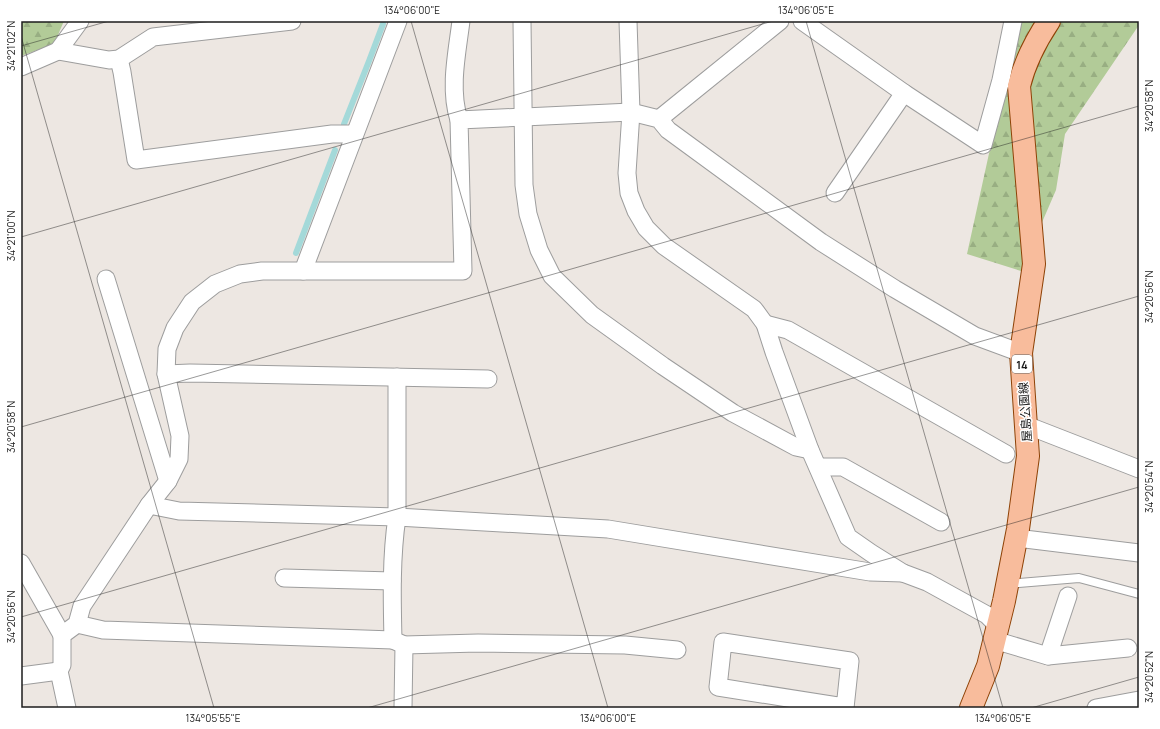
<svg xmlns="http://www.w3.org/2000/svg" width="1160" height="729" font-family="Manrope,'Noto Sans JP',sans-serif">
  <defs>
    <pattern id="forest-firs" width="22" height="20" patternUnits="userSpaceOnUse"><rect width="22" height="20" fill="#b2cb98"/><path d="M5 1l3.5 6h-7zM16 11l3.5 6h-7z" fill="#98ae82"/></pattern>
  </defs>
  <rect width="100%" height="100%" fill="#ede7e2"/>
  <!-- forest -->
  <g fill="url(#forest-firs)">
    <path d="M21 21H64L54 44 21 56Z"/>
    <path d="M1018 21H1139V25L1065 134 1056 190 1021 271 967 254Z"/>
  </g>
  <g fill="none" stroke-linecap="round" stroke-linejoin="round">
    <!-- stream -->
    <g stroke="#a4d9d9" stroke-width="6">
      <path d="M344 124 369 61 383 24"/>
      <path d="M296 253 335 150"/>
    </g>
    <!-- service casing -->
    <g stroke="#9d9d9d" stroke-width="10">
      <path id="service" d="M1008 584 1079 578 1139 594"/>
    </g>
    <!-- minor casing -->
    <g stroke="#9d9d9d" stroke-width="19">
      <g id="minor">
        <path d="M522 21 524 185 528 214 539 250 552 276 592 315 663 366 733 413 796 447 810 450"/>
        <path d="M628 21 631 112 627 173 629 193 636 211 646 228 664 246 754 309 765 324 774 352 810 450 848 537 871 553 903 573 927 582 987 615 997 625"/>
        <path d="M802 21 904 93 983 145 1001 80 1013 21"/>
        <path d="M58 51 109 60 119 59 153 37 292 21"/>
        <path d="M119 59 122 72 136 160 332 134H354"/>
        <path d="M21 67 58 51 80 21"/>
        <path d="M659 119 780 21"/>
        <path d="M459 120C449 89 457 53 461 21"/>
        <path d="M835 193 904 93"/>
        <path d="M303 271H463L459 120 631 112 659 119 668 130 821 242 895 289 975 336 1021 353"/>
        <path d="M106 279 168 481"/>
        <path d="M765 324 788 330 1006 454"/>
        <path d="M166 374 190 373 488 379"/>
        <path d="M397 377V517C391 557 392 599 393 640L404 645 403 708"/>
        <path d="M1026 425 1139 469"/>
        <path d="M818 467H843L941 522"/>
        <path d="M149 505 168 481 179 459 180 436 166 374 167 349 175 328 192 302 215 284 240 274 262 271H303L398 21"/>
        <path d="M1016 538 1139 553"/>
        <path d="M21 563 62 635"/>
        <path d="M284 578 392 581"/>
        <path d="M77 624 103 630 393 640"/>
        <path d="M994 640 1048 656 1068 596"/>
        <path d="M404 645 478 643 625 645 677 650"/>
        <path d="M1048 656 1128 648"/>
        <path d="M21 676 59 671"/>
        <path d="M844 707 718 687 723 642 850 661 845 708"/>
        <path d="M67 708 59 671 62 665V635L77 624 82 606 149 505 179 511 397 517 608 529 870 572 903 573"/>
        <path d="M1096 708 1139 700"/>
      </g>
    </g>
    <!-- primary casing -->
    <g stroke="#8e4206" stroke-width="24">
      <path id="primary" d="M971 708 988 666 1004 601 1018 529 1028 456 1021 353 1034 264 1019 86C1025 61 1035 42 1049 21"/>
    </g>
    <!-- service -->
    <use href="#service" stroke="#fff" stroke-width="8"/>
    <!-- minor -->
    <use href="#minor" stroke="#fff" stroke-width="17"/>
    <!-- primary -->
    <use href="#primary" stroke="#f8bc9c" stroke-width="22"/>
  </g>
  <!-- ticks -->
  <path fill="none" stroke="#1c1c1c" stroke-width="1" stroke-opacity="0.45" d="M411 21 608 708M806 21 1003 708M21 36 214 708M21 46 109 21M21 237 773 21M21 427 1139 106M21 617 1139 296M367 708 1139 487M1031 708 1139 677"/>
  <g text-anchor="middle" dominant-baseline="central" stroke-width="3" stroke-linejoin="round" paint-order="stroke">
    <!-- shield labels -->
    <rect fill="#fff" stroke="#606060" stroke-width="1" x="1012" y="355" width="20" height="18" rx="3"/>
    <g font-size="11" font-weight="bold" fill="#1c1c1c">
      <text x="1022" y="364">14</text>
    </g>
    <!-- street labels -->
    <g font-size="12" fill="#1c1c1c" stroke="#fff">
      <text transform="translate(1025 412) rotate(-94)">屋島公園線</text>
    </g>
  </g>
  <!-- border -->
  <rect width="1160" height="729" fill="none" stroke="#ffffff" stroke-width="44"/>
  <rect x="22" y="22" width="1116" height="685" fill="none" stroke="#1c1c1c" stroke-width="1.5"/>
  <g font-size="10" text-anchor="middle" fill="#1c1c1c">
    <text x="412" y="14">134°06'00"E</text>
    <text x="806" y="14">134°06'05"E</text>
    <text transform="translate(11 46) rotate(-90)" y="4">34°21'02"N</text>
    <text transform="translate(1149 106) rotate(-90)" y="4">34°20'58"N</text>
    <text transform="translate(11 236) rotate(-90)" y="4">34°21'00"N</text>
    <text transform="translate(1149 297) rotate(-90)" y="4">34°20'56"N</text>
    <text transform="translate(11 427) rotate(-90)" y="4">34°20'58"N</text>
    <text transform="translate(1149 487) rotate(-90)" y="4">34°20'54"N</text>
    <text transform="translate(11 617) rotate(-90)" y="4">34°20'56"N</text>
    <text transform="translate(1149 677) rotate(-90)" y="4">34°20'52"N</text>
    <text x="213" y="722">134°05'55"E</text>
    <text x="608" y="722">134°06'00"E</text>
    <text x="1003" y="722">134°06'05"E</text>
  </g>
</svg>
